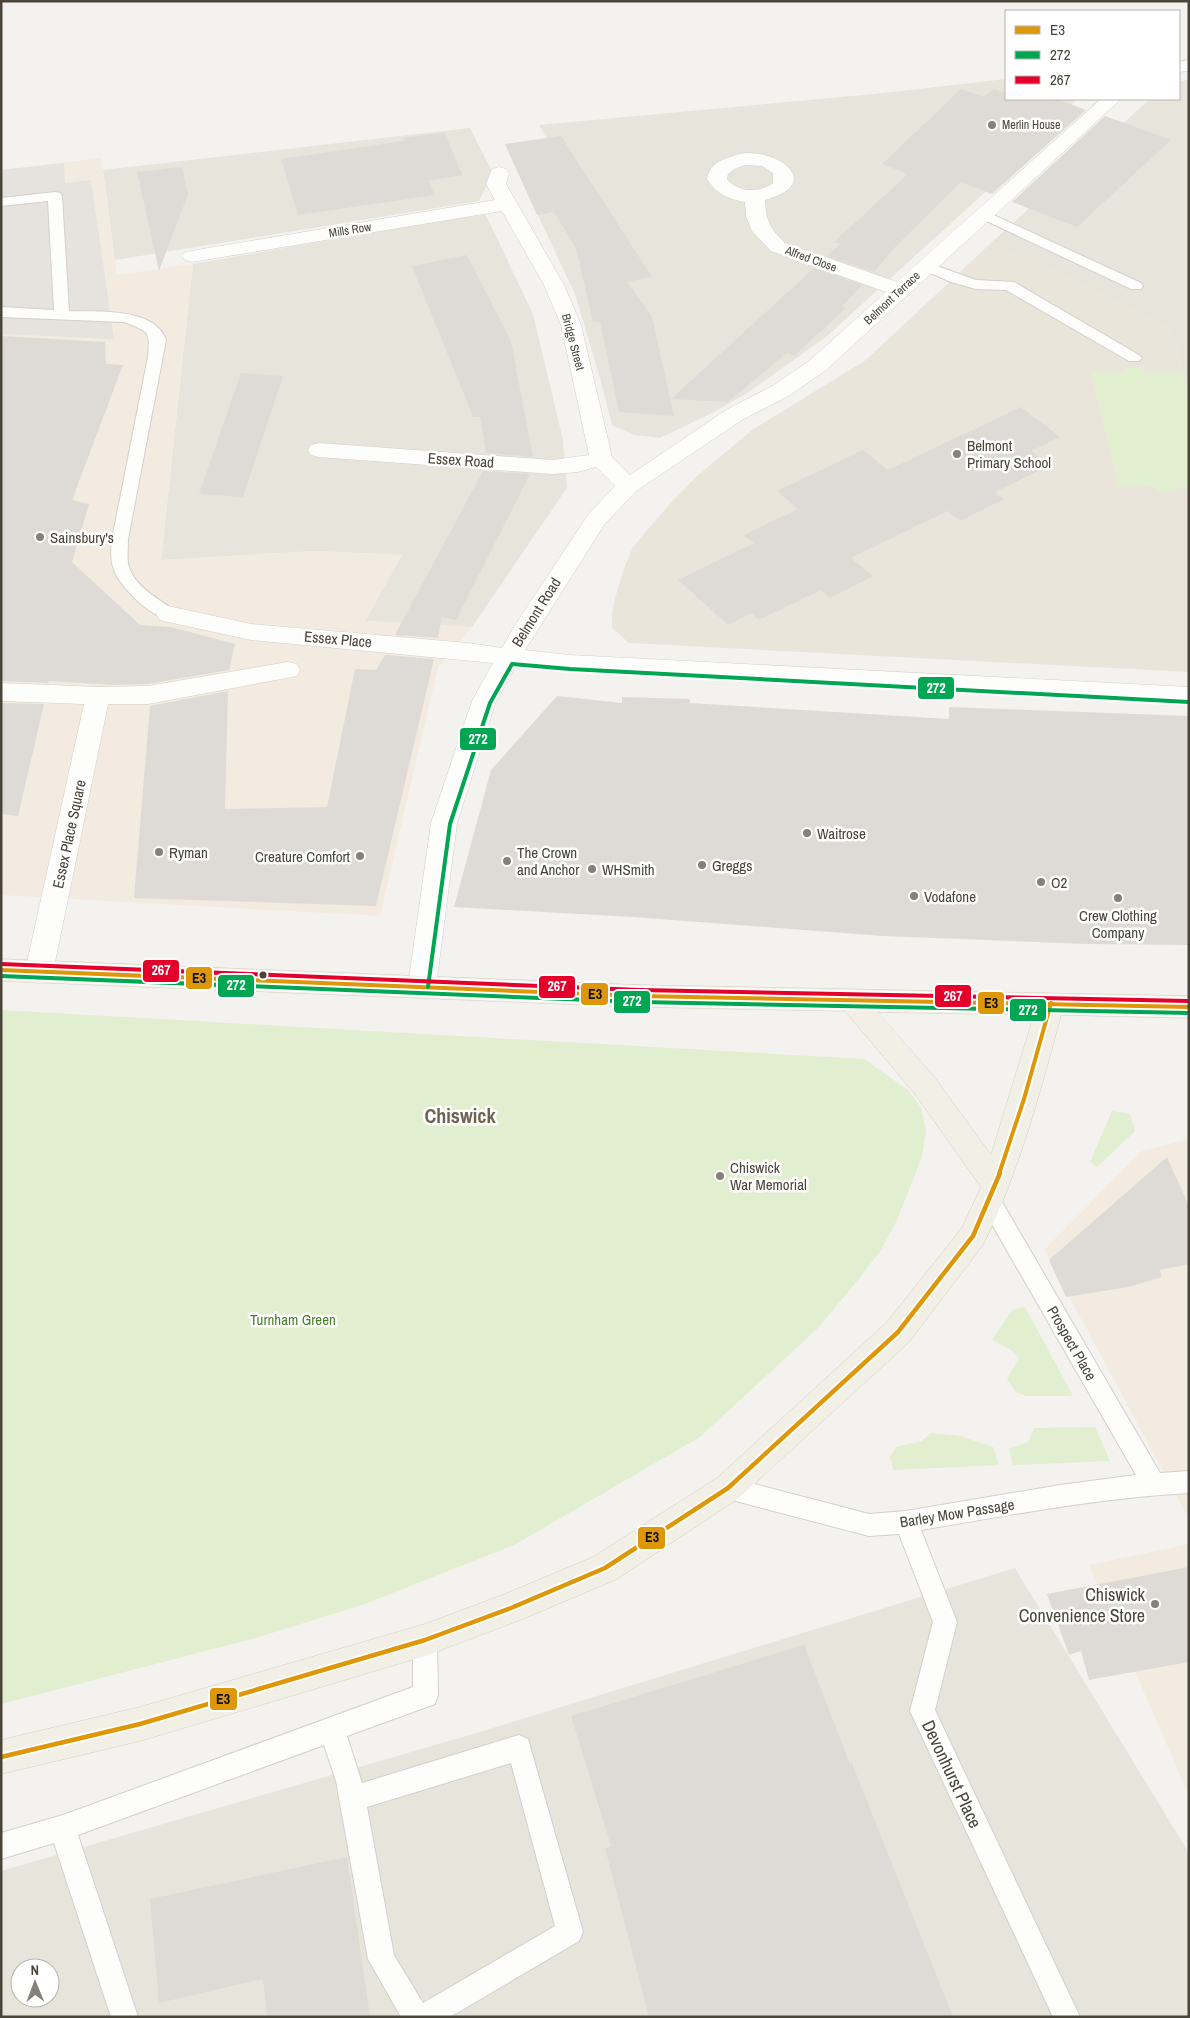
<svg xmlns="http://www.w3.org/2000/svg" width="1190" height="2018" font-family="'Archivo Narrow',sans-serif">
  <rect width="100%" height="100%" fill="#f4f2ee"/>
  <!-- residential -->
  <g fill="#e7e4dc" fill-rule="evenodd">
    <path d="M1006 79V99H1077L1005 174 826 337 749 392 712 413 660 438 634 435 612 425 600 378 575 294 513 162 556 154 539 125 874 94Z"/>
    <path d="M1189 79V392L1171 329 992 242 1150 99H1179V82Z"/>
    <path d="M470 128 493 173 479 201 115 260 103 170Z"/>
    <path d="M485 213 533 314 563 440 567 488 472 627 365 621 402 555 315 551 161 560 193 264Z"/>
    <path d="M1015 1568 1189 1853V2017H1V1871L473 1734ZM20 1968H50V1998H20Z"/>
  </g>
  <!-- commercial -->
  <g fill="#f3ebdf">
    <path d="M101 158 117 275 193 264 161 560 315 551 402 555 365 621 472 627 438 668 380 916 1 895V170Z"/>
    <path d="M1189 1139V1519L1044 1250 1142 1151Z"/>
    <path d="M1189 1544V1796L1089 1565Z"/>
  </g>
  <!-- education -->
  <path fill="#eae5da" d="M992 242 1171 329 1189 392V672L629 643 612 628V614L614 602 624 568 633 547 667 507 696 477 752 430 866 360Z"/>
  <!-- green -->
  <g fill="#e1eecf">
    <path d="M1142 367 1143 372H1183L1189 392V487H1175L1176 492H1157L1155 486 1118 487 1091 372H1124L1123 368Z"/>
    <path d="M1 1010 864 1059 908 1090 921 1108 926 1130 922 1157 897 1220 881 1250 858 1280 817 1329 700 1437 516 1544 365 1604 252 1639 1 1704Z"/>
    <path d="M1112 1111 1130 1114 1135 1131 1097 1167 1090 1162Z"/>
    <path d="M1025 1307 1073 1396H1026L1016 1392 1007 1379 1019 1358 1010 1349 992 1340 1013 1309Z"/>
    <path d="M1095 1427 1110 1461 1013 1465 1009 1449 1028 1442 1034 1428Z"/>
    <path d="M931 1433 960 1436 993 1447 999 1465 893 1470 890 1457 896 1447 922 1441Z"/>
  </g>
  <!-- parking -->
  <path fill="#e6e3df" d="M64 163 65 183 91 180 114 339 1 334V170Z"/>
  <!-- building -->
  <g fill="#dedbd6">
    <path d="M961 89 984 97 994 89 1006 93V99H1056L1086 110 992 194 961 182 897 245 874 272 827 256 840 244 834 242 908 174 882 164Z"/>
    <path d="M1105 116 1171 140 1077 227 1012 202Z"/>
    <path d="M445 133 462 175 428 181 435 195 298 215 281 159 404 141 403 138Z"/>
    <path d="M561 136 652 277 627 282 652 316 674 416 619 412 600 322H593L576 248 554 212 537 215 505 144Z"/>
    <path d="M182 167 188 194 159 271 137 172Z"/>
    <path d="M467 255 511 341 533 457 486 453 480 417H473L412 266Z"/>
    <path d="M814 268 862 285 842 306 846 308 794 356 787 353 728 402 671 399Z"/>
    <path d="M1 336 105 342 106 364 123 365 72 500 89 504 72 562 140 625 171 627 235 644 229 670 148 684 117 685 49 681 48 683 1 681Z"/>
    <path d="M241 373 283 376 243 497 199 494Z"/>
    <path d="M1021 407 1060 437 1031 451 1050 465 995 492 1004 499 960 521 947 511 851 558 873 576 830 598 821 590 759 620 751 613 728 625 678 580 754 543 744 535 798 509 777 491 863 450 888 470Z"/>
    <path d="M483 471 530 474 456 620 442 617 438 638 395 635Z"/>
    <path d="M385 655 434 659 376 906 134 898 150 706 228 691 225 809 327 807 355 669 376 670Z"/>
    <path d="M557 696 622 703V697L690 699V703L949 719V707L1189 716V945L1087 944 883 936 633 917 454 907 491 770Z"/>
    <path d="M1 703 44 704 18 816 1 814Z"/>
    <path d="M1167 1157 1189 1206V1264L1160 1270 1162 1277 1129 1287 1066 1297 1049 1260Z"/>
    <path d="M1189 1567V1662L1089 1680 1081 1651 1069 1655 1047 1594Z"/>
    <path d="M804 1645 850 1764 852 1763 953 2017H649L605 1848 611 1846 571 1716Z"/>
    <path d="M347 1857 370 2017H267L263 1979 159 2003 150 1899Z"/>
  </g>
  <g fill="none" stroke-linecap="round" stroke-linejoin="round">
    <!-- lane casing -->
    <g stroke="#d2d0cb" stroke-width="2">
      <g id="lane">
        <path d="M55 192 60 193 62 196 69 311C97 312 155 307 166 340L128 539C128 547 127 555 128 563 132 585 157 598 174 610L177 614 174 618C155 623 120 587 114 570 110 560 111 549 112 539L148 357C150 331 150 332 124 322L1 317V307L54 310 48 201 1 206V198Z"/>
        <path d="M985 211 1141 283 1143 286 1141 289H1131L980 218 978 215 980 212Z"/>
        <path d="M926 262 976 280 1014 282 1139 355 1142 358 1139 361H1129L1006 290 976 289 951 282 921 269 919 266 921 263Z"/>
        <path d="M990 1192 998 1195 1160 1473 1189 1471V1493C1099 1498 1010 1515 921 1530L957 1622 935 1710 1080 2017H1053L910 1711 933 1622 899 1534 869 1536 728 1499 720 1496 716 1488 720 1480 728 1477 869 1514 906 1511 1060 1485 1136 1475 982 1207 979 1201 982 1195Z"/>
        <path d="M425 1628 434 1632 437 1640 438 1695 435 1704 347 1736 362 1783 519 1735 528 1739 583 1932 579 1941 450 2017H401L368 1959 336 1781 324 1745 78 1835 138 2017H111L54 1843 1 1859V1833L63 1815 413 1687V1640L416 1632ZM511 1763 555 1926 423 2003 394 1955 367 1807Z"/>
      </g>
    </g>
    <!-- street casing -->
    <g stroke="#d2d0cb" stroke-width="1">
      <g id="street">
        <path d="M1189 60V71L1179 72V62Z"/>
        <path d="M1101 99H1121L825 371 790 395 742 420 636 491 604 525 525 650 570 655 1189 687V705L570 671 516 666 496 701 457 823 436 986 432 994 422 997 412 994 408 986 431 823 472 701 493 663 251 640 168 622 160 620 156 614 160 608 168 606 251 624 468 643 502 648 517 622 588 515 615 486 596 467 578 472 553 474 319 457 311 455 308 450 311 445 319 443 553 460 589 455 561 325 544 285 502 211 192 262 185 260 182 256 185 252 495 200 486 184 492 169 499 167 506 169 509 173 506 184 564 285 581 325 612 457 630 475 726 410 774 385 809 361 886 292 771 251 752 231 746 216 745 202C728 199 717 194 707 179 709 167 716 162 727 158 733 156 740 153 746 153 785 152 821 185 765 200 766 222 770 228 785 243L897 282ZM745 165 762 166 773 173V183C760 193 738 193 727 179L728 174 734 169Z"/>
        <path d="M288 662 297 664 300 670 297 676 148 704H108L53 972 49 979 39 983 29 979 25 972 84 704 1 701V683L98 687 148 686Z"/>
      </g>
    </g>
    <!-- primary casing -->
    <g stroke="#d6cebb" stroke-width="1">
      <path id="primary" d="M1 959 640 985 1189 996V1018L1061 1015C1040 1093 1019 1172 983 1245L909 1342 739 1498 617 1579 523 1619 425 1656 140 1741 1 1774V1740L140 1707 425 1624 505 1594 593 1557 717 1478 887 1322 962 1228 981 1187 915 1094 845 1011 640 1007 1 981ZM878 1012 1034 1015 991 1155 935 1078Z"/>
    </g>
    <!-- lane -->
    <use href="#lane" fill="#fdfdfc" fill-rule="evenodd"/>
    <!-- street -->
    <use href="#street" fill="#fdfdfc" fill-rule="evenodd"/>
    <!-- primary -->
    <use href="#primary" fill="#f2efe6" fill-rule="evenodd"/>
    <!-- bus-1-far1 casing -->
    <g stroke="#fff" stroke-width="8">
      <g id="bus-1-far1">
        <path d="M1 970 640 996 1189 1007"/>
        <path d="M999 1174 1024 1099 1051 1003"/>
      </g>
    </g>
    <!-- bus-1 casing -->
    <g stroke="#fff" stroke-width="8">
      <path id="bus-1" d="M1 1757 140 1724 425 1640 511 1608 605 1568 728 1488 898 1332 973 1236 1000 1173"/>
    </g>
    <!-- bus-2 casing -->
    <g stroke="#fff" stroke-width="8">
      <g id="bus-2">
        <path d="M1 976 640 1002 1189 1013"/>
        <path d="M428 987 450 824 490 703 512 664 570 669 1189 702"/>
      </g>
    </g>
    <!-- bus-3 casing -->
    <g stroke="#fff" stroke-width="8">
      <path id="bus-3" d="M1 964 640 990 1189 1001"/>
    </g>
    <!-- bus-1-far1 -->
    <use href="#bus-1-far1" stroke="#dd9709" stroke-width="4"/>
    <!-- bus-1 -->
    <use href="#bus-1" stroke="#dd9709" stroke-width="4.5"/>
    <!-- bus-2 -->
    <use href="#bus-2" stroke="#00a651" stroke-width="4"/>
    <!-- bus-3 -->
    <use href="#bus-3" stroke="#e4002b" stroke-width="4"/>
  </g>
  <!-- markers -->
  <g fill="#868178" stroke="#fff" stroke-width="2">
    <circle cx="992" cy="125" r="5"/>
    <circle cx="957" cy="454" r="5"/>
    <circle cx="40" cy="537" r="5"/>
    <circle cx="807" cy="833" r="5"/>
    <circle cx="159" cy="852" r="5"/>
    <circle cx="360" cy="856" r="5"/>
    <circle cx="507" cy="861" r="5"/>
    <circle cx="702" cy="865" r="5"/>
    <circle cx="592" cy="869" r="5"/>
    <circle cx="1041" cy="882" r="5"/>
    <circle cx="914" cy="896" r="5"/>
    <circle cx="1118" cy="898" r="5"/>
    <circle cx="720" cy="1176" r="5"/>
    <circle cx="1155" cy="1604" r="5"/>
  </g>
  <circle fill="#4b4439" stroke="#fff" stroke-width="2" cx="263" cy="975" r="4.5"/>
  <g text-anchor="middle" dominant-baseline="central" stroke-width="5" stroke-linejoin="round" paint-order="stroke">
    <!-- far-poi labels -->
    <g font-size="12" fill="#4b4439" stroke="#fff" text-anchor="start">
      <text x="1002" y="125">Merlin House</text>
    </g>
    <!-- far-street labels -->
    <g font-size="12" fill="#4b4439" stroke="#fff">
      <text transform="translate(350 230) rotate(-9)">Mills Row</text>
      <text transform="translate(811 259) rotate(20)">Alfred Close</text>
      <text transform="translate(892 298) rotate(-43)">Belmont Terrace</text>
      <text transform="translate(573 342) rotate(75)">Bridge Street</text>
    </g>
    <!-- poi labels -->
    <g font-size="15" fill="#4b4439" stroke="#fff" text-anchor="start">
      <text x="967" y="445">Belmont<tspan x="967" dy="17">Primary School</tspan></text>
      <text x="50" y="537">Sainsbury's</text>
      <text x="817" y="833">Waitrose</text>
      <text x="169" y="852">Ryman</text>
      <text x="517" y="852">The Crown<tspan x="517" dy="17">and Anchor</tspan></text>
      <text x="350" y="856" text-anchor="end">Creature Comfort</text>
      <text x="712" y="865">Greggs</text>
      <text x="602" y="869">WHSmith</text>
      <text x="1051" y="882">O2</text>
      <text x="924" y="896">Vodafone</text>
      <text x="1118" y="915" text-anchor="middle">Crew Clothing<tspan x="1118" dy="17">Company</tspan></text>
      <text x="730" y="1167">Chiswick<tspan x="730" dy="17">War Memorial</tspan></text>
    </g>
    <!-- street labels -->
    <g font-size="15" fill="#4b4439" stroke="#fff">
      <text transform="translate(461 460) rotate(4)">Essex Road</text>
      <text transform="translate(536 612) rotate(-58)">Belmont Road</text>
      <text transform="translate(338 639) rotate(5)">Essex Place</text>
      <text transform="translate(69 834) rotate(-78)">Essex Place Square</text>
      <text transform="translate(1072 1343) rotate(60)">Prospect Place</text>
      <text transform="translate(957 1513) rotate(-9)">Barley Mow Passage</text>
    </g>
    <!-- park labels -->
    <g font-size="15" fill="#4a7f2a" stroke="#fff">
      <text x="293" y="1319">Turnham Green</text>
    </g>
    <!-- near-poi labels -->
    <g font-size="18" fill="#4b4439" stroke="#fff" text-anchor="end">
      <text x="1145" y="1594">Chiswick<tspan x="1145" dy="21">Convenience Store</tspan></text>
    </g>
    <!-- near-street labels -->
    <g font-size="18" fill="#4b4439" stroke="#fff">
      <text transform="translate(952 1774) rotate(65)">Devonhurst Place</text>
    </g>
    <!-- district labels -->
    <g font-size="20" font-weight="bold" fill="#6e6250" stroke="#fff">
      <text x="460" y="1115">Chiswick</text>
    </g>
  </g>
  <g stroke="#fff" stroke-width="2">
    <rect x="917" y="676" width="38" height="24" rx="5" fill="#00a651"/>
    <rect x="459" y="727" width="38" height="24" rx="5" fill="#00a651"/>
    <rect x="142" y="959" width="38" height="24" rx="5" fill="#e4002b"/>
    <rect x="185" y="966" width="28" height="24" rx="5" fill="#dd9709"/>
    <rect x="217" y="974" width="38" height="24" rx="5" fill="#00a651"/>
    <rect x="538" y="975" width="38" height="24" rx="5" fill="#e4002b"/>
    <rect x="580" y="982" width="29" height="24" rx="5" fill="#dd9709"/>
    <rect x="934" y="984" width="38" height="24" rx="5" fill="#e4002b"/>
    <rect x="613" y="990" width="38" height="24" rx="5" fill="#00a651"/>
    <rect x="977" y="991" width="28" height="24" rx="5" fill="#dd9709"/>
    <rect x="1009" y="998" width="38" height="24" rx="5" fill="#00a651"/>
    <rect x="637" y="1526" width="29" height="24" rx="5" fill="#dd9709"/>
    <rect x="209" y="1687" width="29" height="24" rx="5" fill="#dd9709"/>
  </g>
  <g font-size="14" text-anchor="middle" font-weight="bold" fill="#fff">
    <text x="936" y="693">272</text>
    <text x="478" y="744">272</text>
    <text x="161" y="975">267</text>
    <text x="236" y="990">272</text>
    <text x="557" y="991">267</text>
    <text x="953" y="1001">267</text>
    <text x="632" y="1006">272</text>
    <text x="1028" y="1015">272</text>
  </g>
  <g font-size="14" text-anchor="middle" font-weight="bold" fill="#111">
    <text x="199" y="983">E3</text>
    <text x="595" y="999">E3</text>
    <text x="991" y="1008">E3</text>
    <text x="652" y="1542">E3</text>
    <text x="223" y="1704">E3</text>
  </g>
  <!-- border -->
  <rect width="1190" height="2018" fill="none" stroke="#4b4439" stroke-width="5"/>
  <!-- legend -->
  <rect x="1005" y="10" width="175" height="90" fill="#ffffff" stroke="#b7b4b0"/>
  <rect x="1015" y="26" width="25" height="8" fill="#dd9709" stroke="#b7b4b0"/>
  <text x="1050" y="35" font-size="15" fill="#4b4439">E3</text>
  <rect x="1015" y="51" width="25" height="8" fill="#00a651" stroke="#b7b4b0"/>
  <text x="1050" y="60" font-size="15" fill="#4b4439">272</text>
  <rect x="1015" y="76" width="25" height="8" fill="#e4002b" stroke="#b7b4b0"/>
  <text x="1050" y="85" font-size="15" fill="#4b4439">267</text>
  <!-- north arrow -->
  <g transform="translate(35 1983) rotate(359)"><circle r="24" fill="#ffffff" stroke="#b7b4b0"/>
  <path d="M0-4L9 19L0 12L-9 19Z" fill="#868178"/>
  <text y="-8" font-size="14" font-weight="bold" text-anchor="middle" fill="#4b4439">N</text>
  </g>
</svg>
